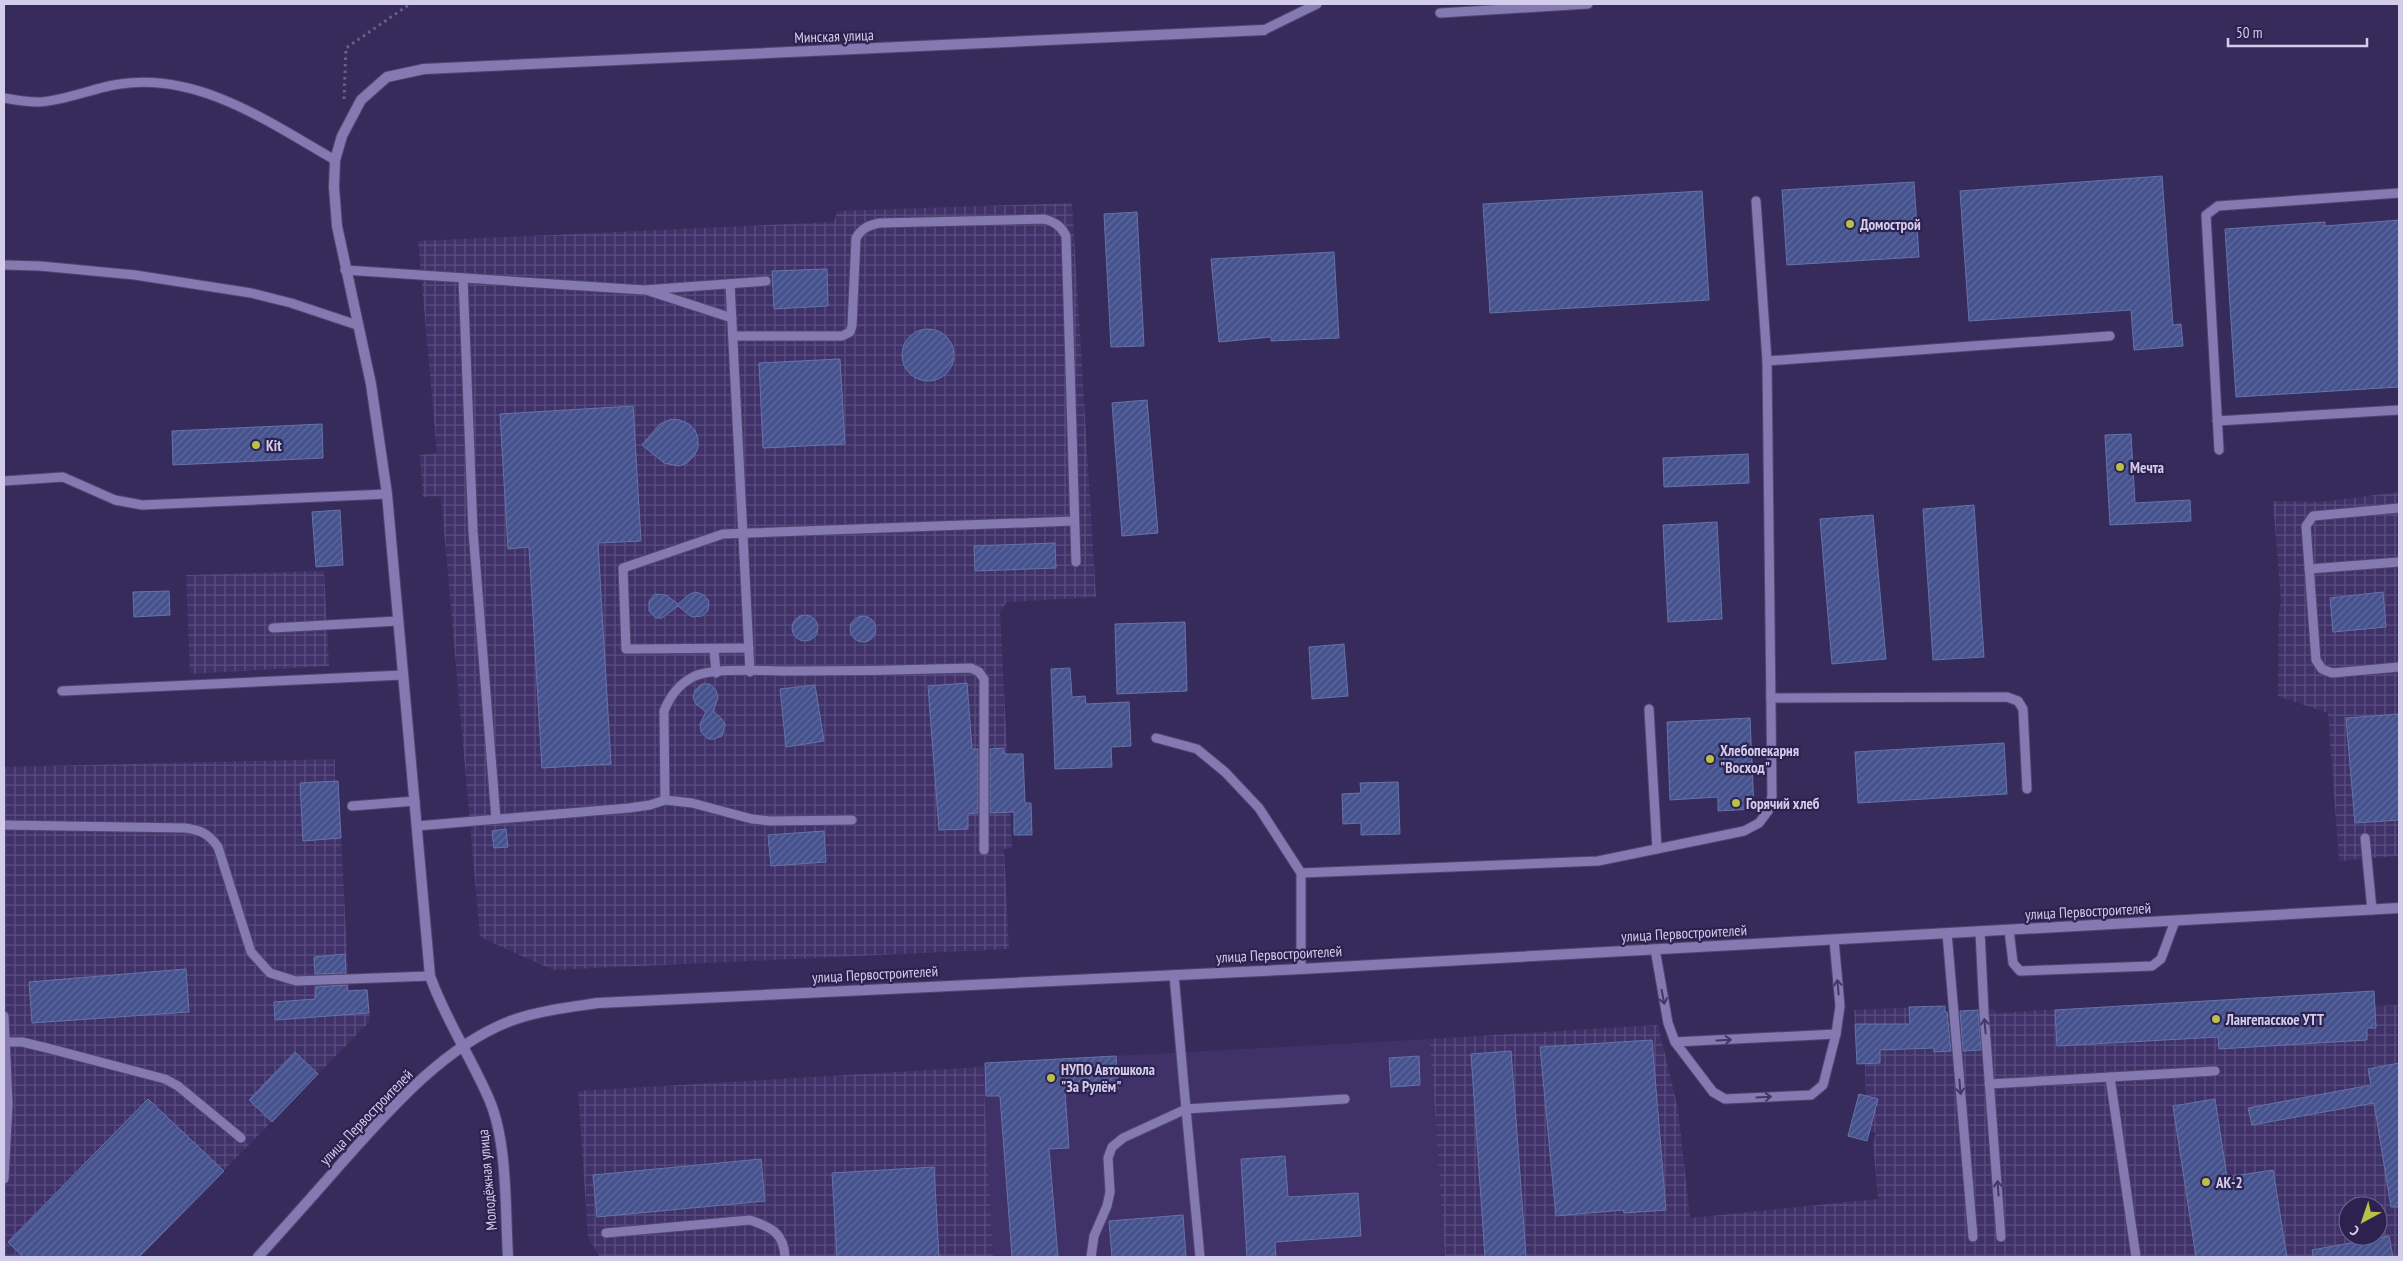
<svg xmlns="http://www.w3.org/2000/svg" width="2403" height="1261" font-family="'PT Sans Narrow',sans-serif">
  <defs>
    <pattern id="industrial-grid" width="8" height="8" patternUnits="userSpaceOnUse" patternTransform="scale(1.25)"><rect width="8" height="8" fill="#403269"/><path d="M0 4h8M4 0v8" fill="none" stroke="#5b4e7f"/></pattern>
    <pattern id="building-hatch" width="6" height="6" patternUnits="userSpaceOnUse" patternTransform="scale(1.25)"><rect width="6" height="6" fill="#45528e"/><path d="M-1 1l2-2M0 6l6-6M5 7l2-2" fill="none" stroke="#5f6a9e"/></pattern>
  </defs>
  <rect width="100%" height="100%" fill="#372b5b"/>
  <!-- built -->
  <path fill="#403269" d="M1430 1039 1445 1257H993L983 1067 985 1063Z"/>
  <!-- industrial -->
  <g fill="url(#industrial-grid)" fill-rule="evenodd">
    <path d="M1072 203 1096 597 1007 602 1000 612 1012 848 1004 849 1009 949 553 970 480 937 441 496 423 497 420 455 437 453 418 241 834 222 837 211Z"/>
    <path d="M2399 492V856L2339 861 2328 713 2278 696 2279 611 2281 601 2273 501 2320 502Z"/>
    <path d="M324 571 329 666 190 674 186 575Z"/>
    <path d="M335 759V781H338L349 989H368L370 1021 139 1257H4V767Z"/>
    <path d="M2374 991 2375 1006 2399 1005V1257H1445L1430 1039 1658 1025 1678 1109 1690 1218 1878 1199 1873 1142 1876 1133 1869 1131 1878 1099 1866 1096 1865 1064 1880 1063 1878 1024H1855L1854 1010 1945 1006V1011L1994 1009 1995 1013ZM2348 1206H2378V1236H2348Z"/>
    <path d="M983 1067 993 1257H600L588 1237 578 1091Z"/>
  </g>
  <!-- building -->
  <g fill="url(#building-hatch)" stroke="#6673a7">
    <path d="M2162 176 2173 325 2181 324 2183 346 2134 350 2131 310 1969 321 1960 191Z"/>
    <path d="M1914 182 1919 257 1787 265 1782 190Z"/>
    <path d="M1702 191 1709 300 1490 313 1483 204Z"/>
    <path d="M1137 212 1144 346 1111 347 1104 214Z"/>
    <path d="M2399 220V387L2236 397 2225 229 2325 222V226Z"/>
    <path d="M1334 252 1339 338 1271 341V337L1219 342 1211 259Z"/>
    <path d="M827 269 828 306 774 309 772 271Z"/>
    <circle cx="928" cy="355" r="26"/>
    <path d="M840 359 845 444 763 448 759 363Z"/>
    <path d="M1147 400 1158 533 1122 536 1112 403Z"/>
    <path d="M633 406 641 541 598 543 611 764 542 768 529 547 508 549 500 414Z"/>
    <path d="M671 419 680 420 689 424 695 430 698 439V448L694 456 687 463 679 466 664 463 642 445 660 424Z"/>
    <path d="M322 424 323 458 173 465 172 431Z"/>
    <path d="M2131 434 2135 503 2190 500 2191 521 2110 525 2105 435Z"/>
    <path d="M1748 454 1749 483 1664 487 1663 458Z"/>
    <path d="M1974 505 1984 657 1933 660 1923 509Z"/>
    <path d="M340 510 343 565 316 567 312 512Z"/>
    <path d="M1873 515 1886 659 1832 664 1820 519Z"/>
    <path d="M1717 522 1722 619 1668 622 1663 525Z"/>
    <path d="M1055 543 1056 568 975 571 974 546Z"/>
    <path d="M169 591 170 615 134 617 133 592Z"/>
    <path d="M696 592 704 595 709 601 708 611 702 616 692 617 678 606 662 618H656L649 611V601L655 594 666 595 678 604 690 594Z"/>
    <path d="M2383 592 2386 627 2333 632 2330 598Z"/>
    <circle cx="805" cy="628" r="13"/>
    <circle cx="863" cy="629" r="13"/>
    <path d="M1185 622 1187 691 1117 694 1115 624Z"/>
    <path d="M1344 644 1348 696 1312 699 1309 647Z"/>
    <path d="M1070 668 1072 697 1085 696 1086 704 1129 702 1131 746 1111 747 1112 767 1055 769 1051 669Z"/>
    <path d="M967 683 972 749H978V813L968 814V829L939 830 928 686Z"/>
    <path d="M702 684H710L716 690 718 698 713 711 722 719 725 725 722 736 714 739H708L701 732 700 724 706 712 696 704 693 698 695 690Z"/>
    <path d="M815 685 824 741 786 747 780 689Z"/>
    <path d="M2399 714V820L2355 823 2346 718Z"/>
    <path d="M1750 718 1754 809 1718 811V797L1670 800 1667 722Z"/>
    <path d="M2004 743 2007 794 1858 803 1855 752Z"/>
    <path d="M1003 748 1004 754H1023L1025 803H1031L1032 835H1014V812L990 813V749Z"/>
    <path d="M338 781 341 838 303 841 300 783Z"/>
    <path d="M1398 782 1400 834 1361 835V823L1343 824 1342 794 1361 793 1360 783Z"/>
    <path d="M506 829 508 847 494 848 492 831Z"/>
    <path d="M824 831 826 862 771 866 768 835Z"/>
    <path d="M345 954 346 973 315 974 314 957Z"/>
    <path d="M186 969 189 1012 32 1023 29 982Z"/>
    <path d="M347 985 348 991 367 990 369 1013 275 1020 274 1002 315 999 316 987Z"/>
    <path d="M2374 991 2376 1028H2367V1040L2219 1049 2218 1037 2057 1046 2055 1010Z"/>
    <path d="M1945 1006V1012H1947L1951 1051 1934 1052V1048L1880 1050V1063L1857 1064 1855 1024H1910L1909 1007Z"/>
    <path d="M1978 1010 1981 1050 1963 1051 1960 1011Z"/>
    <path d="M1652 1040 1666 1210 1624 1213 1623 1210 1556 1216 1540 1047Z"/>
    <path d="M1511 1051 1526 1257H1485L1471 1054Z"/>
    <path d="M295 1052 318 1074 272 1122 249 1100Z"/>
    <path d="M1116 1056 1118 1089 1065 1092 1069 1148 1049 1149 1058 1257H1012L1000 1096H986L985 1063Z"/>
    <path d="M1419 1056 1420 1085 1391 1087 1389 1058Z"/>
    <path d="M2399 1063V1207H2391L2374 1103 2252 1125 2248 1108 2371 1085 2368 1069Z"/>
    <path d="M1859 1094 1878 1099 1867 1141 1848 1136Z"/>
    <path d="M148 1099 224 1171 139 1257H23L8 1242Z"/>
    <path d="M2215 1099 2227 1177 2273 1170 2287 1257H2196L2173 1106Z"/>
    <path d="M1285 1156 1288 1197 1358 1193 1361 1236 1275 1242 1276 1257H1247L1241 1159Z"/>
    <path d="M761 1159 765 1201 597 1217 593 1175Z"/>
    <path d="M934 1167 939 1257H837L832 1173Z"/>
    <path d="M1183 1215 1186 1257H1112L1109 1221Z"/>
    <path d="M2389 1236 2393 1257H2313L2312 1250Z"/>
  </g>
  <g fill="none" stroke-linecap="round" stroke-linejoin="round">
    <!-- service casing -->
    <g stroke="#51466f" stroke-width="11">
      <g id="service">
        <path d="M1440 13 1588 4"/>
        <path d="M1264 30 1317 4"/>
        <path d="M4 98C15 100 27 102 38 102 61 102 96 87 120 84 199 72 270 123 335 160"/>
        <path d="M1756 201 1767 361"/>
        <path d="M4 265 40 266 135 275 251 293 291 303 357 325"/>
        <path d="M345 270 644 290 766 281"/>
        <path d="M463 278 473 531 496 819"/>
        <path d="M730 284 750 672"/>
        <path d="M649 291 732 318"/>
        <path d="M733 336H842L850 332 852 326 856 238C862 228 869 225 880 223L1044 219C1055 222 1061 226 1066 236L1076 562"/>
        <path d="M2217 421 2399 410"/>
        <path d="M2219 450 2206 215 2218 206 2399 193"/>
        <path d="M4 481 63 477 115 500 142 505 387 494"/>
        <path d="M2399 508 2313 516 2306 526 2316 660 2322 669 2332 673 2399 667"/>
        <path d="M2309 569 2399 562"/>
        <path d="M273 628 398 621"/>
        <path d="M749 648 626 649 623 568 723 534 1074 521"/>
        <path d="M714 649 716 673"/>
        <path d="M62 691 403 675"/>
        <path d="M1771 698 2007 697 2018 701 2023 709 2027 789"/>
        <path d="M1649 709 1657 849"/>
        <path d="M1156 738 1197 749 1225 772 1259 808 1301 873V969"/>
        <path d="M665 800 664 711C670 696 679 684 693 677 712 667 768 671 792 671 851 671 911 670 971 668L979 672 984 679V850"/>
        <path d="M352 806 415 801"/>
        <path d="M4 825 185 828C201 830 209 834 218 847L251 952 270 973 296 981 430 976"/>
        <path d="M417 826 629 808 650 805 665 800 692 803 752 819 770 821 852 820"/>
        <path d="M2365 838 2372 910"/>
        <path d="M1301 873 1598 861 1744 831 1759 823 1768 811 1772 796 1767 361 2110 336"/>
        <path d="M2009 930 2013 963 2020 971 2152 966 2161 959 2175 921"/>
        <path d="M1980 931 1984 1013 2001 1237"/>
        <path d="M1947 933 1973 1237"/>
        <path d="M1655 949 1668 1023 1675 1042 1713 1092 1725 1099 1811 1095 1823 1085 1836 1034 1840 1006 1834 940"/>
        <path d="M4 1016 8 1104 4 1179"/>
        <path d="M4 1042H22L47 1048 165 1079 178 1086 241 1138"/>
        <path d="M1675 1042 1836 1034"/>
        <path d="M2110 1077 2136 1257"/>
        <path d="M1989 1084 2215 1071"/>
        <path d="M606 1233 750 1220C771 1227 784 1233 785 1257"/>
        <path d="M1091 1257 1094 1236 1107 1206 1110 1192 1108 1158 1112 1147 1123 1138 1186 1109 1174 975"/>
        <path d="M1200 1257 1186 1109 1345 1099"/>
      </g>
    </g>
    <!-- minor casing -->
    <g stroke="#51466f" stroke-width="12">
      <path id="minor" d="M508 1257C505 1209 508 1143 489 1099 471 1057 445 1019 430 976L387 494 371 384 337 226 334 187 335 160 342 136 361 100 387 77 424 69 1264 30"/>
    </g>
    <!-- tertiary casing -->
    <g stroke="#51466f" stroke-width="12">
      <path id="tertiary" d="M258 1257C285 1227 312 1197 339 1166 387 1112 446 1043 516 1019 543 1010 571 1007 598 1003L1301 969 2399 908"/>
    </g>
    <!-- path -->
    <path stroke="#6a618b" stroke-width="3" stroke-dasharray="2.5 4" stroke-linecap="butt" d="M344 99 346 48 410 4"/>
    <!-- service -->
    <use href="#service" stroke="#8479b0" stroke-width="9"/>
    <!-- minor -->
    <use href="#minor" stroke="#8479b0" stroke-width="10"/>
    <!-- tertiary -->
    <use href="#tertiary" stroke="#8479b0" stroke-width="10"/>
  </g>
  <!-- one-way arrows -->
  <defs><path id="oneway-shaft" d="M-6 0H5M1.5-3L5.5 0L1.5 3" fill="none" stroke-width="1.6" stroke-linecap="round" stroke-linejoin="round" transform="scale(1.25)"/></defs>
  <g stroke="#433768">
    <use href="#oneway-shaft" transform="translate(1838 987) rotate(-95)"/>
    <use href="#oneway-shaft" transform="translate(1663 997) rotate(79)"/>
    <use href="#oneway-shaft" transform="translate(1985 1026) rotate(-95)"/>
    <use href="#oneway-shaft" transform="translate(1724 1040) rotate(-3)"/>
    <use href="#oneway-shaft" transform="translate(1960 1087) rotate(85)"/>
    <use href="#oneway-shaft" transform="translate(1764 1097) rotate(-3)"/>
    <use href="#oneway-shaft" transform="translate(1998 1188) rotate(-94)"/>
  </g>
  <!-- markers -->
  <g fill="#b9c146" stroke="#2d2150" stroke-width="2">
    <circle cx="1850" cy="224" r="5"/>
    <circle cx="256" cy="445" r="5"/>
    <circle cx="2120" cy="467" r="5"/>
    <circle cx="1710" cy="759" r="5"/>
    <circle cx="1736" cy="803" r="5"/>
    <circle cx="2216" cy="1019" r="5"/>
    <circle cx="1051" cy="1078" r="5"/>
    <circle cx="2206" cy="1182" r="5"/>
  </g>
  <g text-anchor="middle" dominant-baseline="central" stroke-width="4.5" stroke-linejoin="round" paint-order="stroke">
    <!-- street labels -->
    <g font-size="15" fill="#d2cdeb" stroke="#2d2150">
      <text transform="translate(834 36) rotate(-2)">Минская улица</text>
      <text transform="translate(2088 911) rotate(-3)">улица Первостроителей</text>
      <text transform="translate(1684 933) rotate(-3)">улица Первостроителей</text>
      <text transform="translate(1279 954) rotate(-3)">улица Первостроителей</text>
      <text transform="translate(875 974) rotate(-3)">улица Первостроителей</text>
      <text transform="translate(366 1117) rotate(-46)">улица Первостроителей</text>
      <text transform="translate(487 1180) rotate(-95)">Молодёжная улица</text>
    </g>
    <!-- poi labels -->
    <g font-size="15" font-weight="bold" fill="#d2cdeb" stroke="#2d2150" text-anchor="start">
      <text x="1860" y="224">Домострой</text>
      <text x="266" y="445">Kit</text>
      <text x="2130" y="467">Мечта</text>
      <text x="1720" y="750">Хлебопекарня<tspan x="1720" dy="17">"Восход"</tspan></text>
      <text x="1746" y="803">Горячий хлеб</text>
      <text x="2226" y="1019">Лангепасское УТТ</text>
      <text x="1061" y="1069">НУПО Автошкола<tspan x="1061" dy="17">"За Рулём"</tspan></text>
      <text x="2216" y="1182">АК-2</text>
    </g>
  </g>
  <!-- border -->
  <rect width="2403" height="1261" fill="none" stroke="#d2cdeb" stroke-width="10"/>
  <!-- north arrow -->
  <g transform="translate(2363 1221) rotate(220)"><circle r="24" fill="#2d2150" stroke="#6f668e"/>
  <path d="M0-4L9 19L0 12L-9 19Z" fill="#b9c146"/>
  <text y="-8" font-size="14" font-weight="bold" text-anchor="middle" fill="#d2cdeb">С</text>
  </g>
  <!-- scale -->
  <path d="M2228 38v8h139v-8" fill="none" stroke="#d2cdeb" stroke-width="2.5"/>
  <text x="2236" y="38" font-size="15" fill="#d2cdeb" stroke="#2d2150" stroke-width="4" paint-order="stroke">50 m</text>
</svg>
